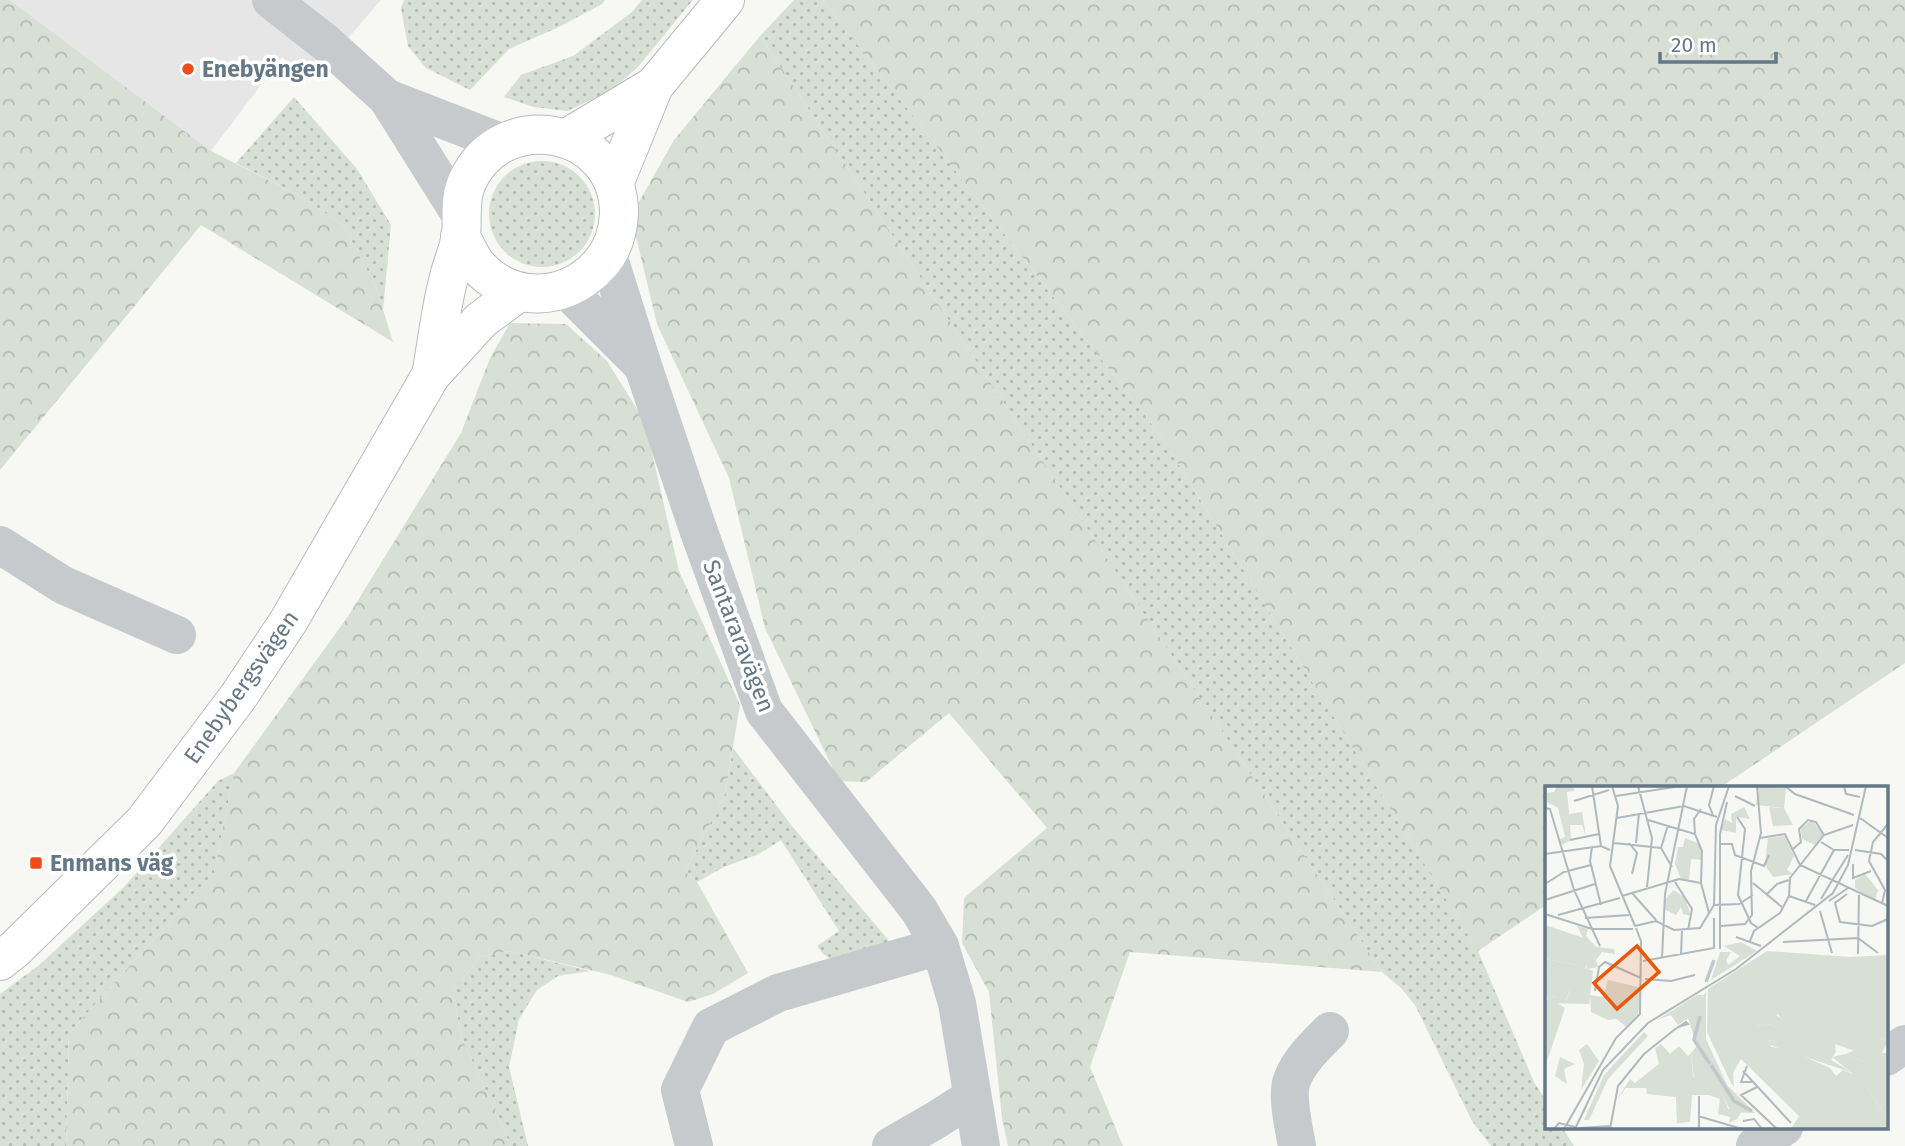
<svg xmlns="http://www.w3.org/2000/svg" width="1905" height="1146" font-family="'Fira Sans',sans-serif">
  <defs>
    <pattern id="grass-dots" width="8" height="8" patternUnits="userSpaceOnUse" patternTransform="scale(1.75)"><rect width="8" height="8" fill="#d8dfd4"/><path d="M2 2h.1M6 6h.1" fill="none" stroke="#b3bab2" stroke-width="1.8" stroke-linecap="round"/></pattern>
    <pattern id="forest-crowns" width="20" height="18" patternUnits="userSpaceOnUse" patternTransform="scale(1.75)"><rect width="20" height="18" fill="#d8dfd4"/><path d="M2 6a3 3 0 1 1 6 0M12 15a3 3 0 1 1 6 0" fill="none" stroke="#b3bab2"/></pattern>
  </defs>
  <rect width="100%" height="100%" fill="#f7f7f4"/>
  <!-- built -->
  <path fill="#e5e6e5" d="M10 0H381L311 81 282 57 211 151Z"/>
  <!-- grass -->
  <g fill="url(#grass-dots)">
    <path d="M404 0H605L602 4 561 26 509 49 470 90 426 68 408 46 401 8Z"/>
    <path d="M642 0H693L637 68 609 92 567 111 534 107 504 97 521 75 573 56 632 12Z"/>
    <path d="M794 0H823L1161 436 1478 951 1534 1082 1546 1101V1127H1562L1574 1146H1491L1472 1121 1415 1005 1402 989 1382 972 760 36Z"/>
    <path d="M294 97 357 169 391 225 383 310 376 287 343 225 300 196 236 163Z"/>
    <circle cx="542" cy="214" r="53"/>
    <path d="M733 748 792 826 890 942 834 961 823 954 817 946 839 931 781 840 759 854 724 867 697 882 685 872 725 794Z"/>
    <path d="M234 773 214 873 69 1033 66 1146H0V994L38 966 124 887 218 781Z"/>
    <path d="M509 951 590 971 558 976 537 990 519 1019 509 1067 528 1146H511L461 1036 453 991 480 957Z"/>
  </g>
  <!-- forest -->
  <g fill="url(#forest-crowns)">
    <path d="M0 0H10L211 151 300 196 343 225 376 287 393 342 201 225 0 470Z"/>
    <path d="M823 0H1905V663L1721 787H1546V905L1478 951 1161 436Z"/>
    <path d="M760 36 1382 972 1130 952 1090 1067 1123 1146H1008L1002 1118 989 992 962 943 964 898 1047 828 949 713 866 782 839 781 765 628 729 478 657 324 631 216 674 140Z"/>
    <path d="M510 323 566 324 607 361 645 422 679 571 740 705 725 794 685 872 697 882 748 973 713 994 688 1002 611 975 509 951 480 957 453 991 461 1036 511 1146H66L69 1033 214 873 234 773 347 618 461 433 490 358Z"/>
  </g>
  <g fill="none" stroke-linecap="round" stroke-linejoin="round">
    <!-- secondary casing -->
    <g stroke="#b6bcc0" stroke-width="40">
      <g id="secondary">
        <path d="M567 138 654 86"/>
        <path d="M614 184 654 86 725 0"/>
        <path d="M431 375C437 344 440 312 448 281 451 266 459 250 461 235 463 217 459 199 467 182 502 104 620 128 619 214 618 232 613 249 601 263 567 302 511 305 476 264 470 256 466 245 460 236"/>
        <path d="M0 961 15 949 144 822 238 697 288 622 431 375 481 320 519 292"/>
      </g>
    </g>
    <!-- minor -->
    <g stroke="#c6cacd" stroke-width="38">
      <path d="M271 0 326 43 387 98 461 216"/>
      <path d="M387 98 503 143"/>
      <path d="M608 255 643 366 698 529 764 711 919 910 940 946 957 1003 981 1146"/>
      <path d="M566 289 639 362"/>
      <path d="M0 545 63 585 177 635"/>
      <path d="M1886 1057 1905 1044"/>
      <path d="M694 1146 680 1090 711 1027 778 993 940 946"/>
      <path d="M891 1146 936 1120 972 1097"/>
      <path d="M1297 1146C1294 1129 1286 1095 1292 1080 1299 1061 1316 1045 1330 1031"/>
      <path d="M1755 1146 1784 1127"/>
    </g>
    <!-- secondary -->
    <use href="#secondary" stroke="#fff" stroke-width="38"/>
  </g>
  <!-- markers -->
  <g fill="#ee4c1d" stroke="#fff" stroke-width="2.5">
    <circle cx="188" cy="69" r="7"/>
    <rect x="29" y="856" width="14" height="14" rx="3.5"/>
  </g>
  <g text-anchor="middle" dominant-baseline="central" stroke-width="7" stroke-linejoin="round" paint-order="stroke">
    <!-- poi labels -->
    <g font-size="23" font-weight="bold" fill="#647887" stroke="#fff" text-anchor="start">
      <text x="202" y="69">Enebyängen</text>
      <text x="50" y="863">Enmans väg</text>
    </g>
    <!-- street labels -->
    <g font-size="23" fill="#647887" stroke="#fff">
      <text transform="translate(739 636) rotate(69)">Santararavägen</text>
      <text transform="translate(241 687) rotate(-55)">Enebybergsvägen</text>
    </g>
  </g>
  <!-- overview -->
  <g transform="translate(1545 786)">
    <rect width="343" height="343" fill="#f7f7f4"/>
    <path d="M32 140 40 142 44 170 40 182 48 185 44 218 0 217 4 209 21 215 29 192 0 183V173L32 179 38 152ZM229 228 291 265 286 274 308 287 225 259 224 243H232L228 238 210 240ZM336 253 343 255 337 267H343V332L321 301V276L301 268Z" fill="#d8dfd4"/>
    <path d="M199 21 205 33 191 31V47L176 44 180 33 187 37 186 28ZM224 21 239 22 248 39 228 40ZM267 34 279 49 272 60 257 53 256 42ZM240 50 249 70 242 84 248 88 228 91 220 79 223 52ZM140 52 155 58 157 74 146 73 144 95 136 93 130 78 133 61H138ZM320 88 333 104 330 114 310 102V94ZM129 104 140 112 146 130 138 128 136 121 131 129 119 123 120 113ZM0 139 39 152 40 142 43 143 41 150 51 161 69 163 70 168 57 166 51 174 53 181 42 183 39 153 32 179 0 173ZM196 156 212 165 166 194 175 166H186L181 174 183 179 195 170 179 160ZM222 165 305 171 343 169V255L336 253 310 265 290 258 291 265 248 246 233 228 210 240 228 238 233 244 224 243 232 248 224 254 226 261 240 262 285 282 291 290 298 284 308 288 287 271 301 268 321 276V301L343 332V343H246L254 330 196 273 188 287 189 301 186 297 162 246 163 203ZM0 183 30 191 20 216 8 210 0 212ZM63 194 97 202 93 228 81 241 72 233 63 234 46 226 45 209 58 211ZM152 209H158L148 229 133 239 126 229 112 234ZM7 214 20 222 0 281V217ZM99 246 103 250 63 293 44 334H39L59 289ZM42 258 54 275 36 304 39 278 34 264ZM116 258 125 268 134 260 143 270 146 267 148 291 178 310 183 323 197 325 192 333 184 337 185 331 173 328 175 313 164 309H147L145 336 132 337 131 311 102 308 101 302H81L71 315 85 293 90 297 114 278 110 262ZM15 271 30 278 19 283 22 298 10 290Z" fill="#d8dfd4"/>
    <path d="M29 0V5L22 6 24 28 37 26 41 50 37 39H25L26 54 17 59 15 53 20 51 13 22 0 15V7L9 6 12 0ZM213 1 241 2 239 22 211 19ZM161 205V253L182 299 210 327 186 326 178 310 149 293 146 267 152 260 143 232Z" fill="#d8dfd4"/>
    <path fill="none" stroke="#bdc9cd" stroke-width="3.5" d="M161 196 169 174M155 230 149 254 165 278M166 279 189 315 207 325"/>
    <path fill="none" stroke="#afb9be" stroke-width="2" d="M47 0 56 60M67 0 73 20 65 80 90 140M93 0 107 52 102 101M240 0 250 8 309 29M299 0 301 8 315 11M71 10 136 0M190 10 210 20M29 15 64 4M0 22 5 23 29 104 55 160M168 29 164 19 169 0M192 31 200 43 193 109 206 137 213 142M72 32 139 20 172 31M315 32 343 52M103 34 150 48 157 65 156 97 164 127M150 47 149 33 156 23M215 52 240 48 255 79 343 120M25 54 54 48M276 56 289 64H304M69 57 116 62 127 81M84 57 92 67 87 88M91 57 94 27M175 58H187L190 69 219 80 224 69M47 61 45 75 56 119M116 62 123 39M248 63 256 56 254 43 263 34 271 36 279 49M310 64 336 68 343 75M0 68 56 60 65 64M308 78V92L326 85M288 93 303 69M130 96 147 123 143 144M208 97 237 121M0 98 19 86 46 79M87 107 111 134M222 108 232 98 244 94M302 108 290 117 295 136 327 140 343 133M77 110 134 93 156 97M244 110 270 119M276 113 288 93M0 114 50 98M261 115 289 64M284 115 303 102M337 118 340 104 324 75 328 56 343 38M169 119 171 39 184 0M275 125 287 167M0 128 47 143H88M13 129 75 112M40 132 84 129M90 140 111 135 129 144 155 142 169 119 194 118 208 109M176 140 200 138 207 129 206 85 216 47 212 0M191 151 216 160M205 155 209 145 235 127 244 110 245 92 279 49 308 39M238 156 313 152 333 167M175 163V48L182 16M136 168 137 145M313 168 314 109M117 172 120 108 142 0M98 175 169 162V132M100 193 126 195 150 189M50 205 54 181 60 176 96 192M202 280 196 296H207M198 285 246 337M212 301 196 309 232 343M154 310V343M153 330 197 343M198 335 209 333 217 343M35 342 66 340M9 343 14 337 30 341M19 343 71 252 95 228 96 155 91 142M30 343 58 284 103 237 191 183 288 107 303 79 321 0M65 343 73 300 99 268 129 244 141 236 143 238 133 241"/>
    <path fill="#e8590c" fill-opacity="0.15" stroke="#e8590c" stroke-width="3.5" d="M92 160 114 186 72 223 49 197Z"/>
    <rect width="343" height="343" fill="none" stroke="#647887" stroke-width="3.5"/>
  </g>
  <!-- scale -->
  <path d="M1660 52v10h116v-10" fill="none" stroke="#647887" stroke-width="3.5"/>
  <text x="1671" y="52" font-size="21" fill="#647887" stroke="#ffffff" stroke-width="5" paint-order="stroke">20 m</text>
</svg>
